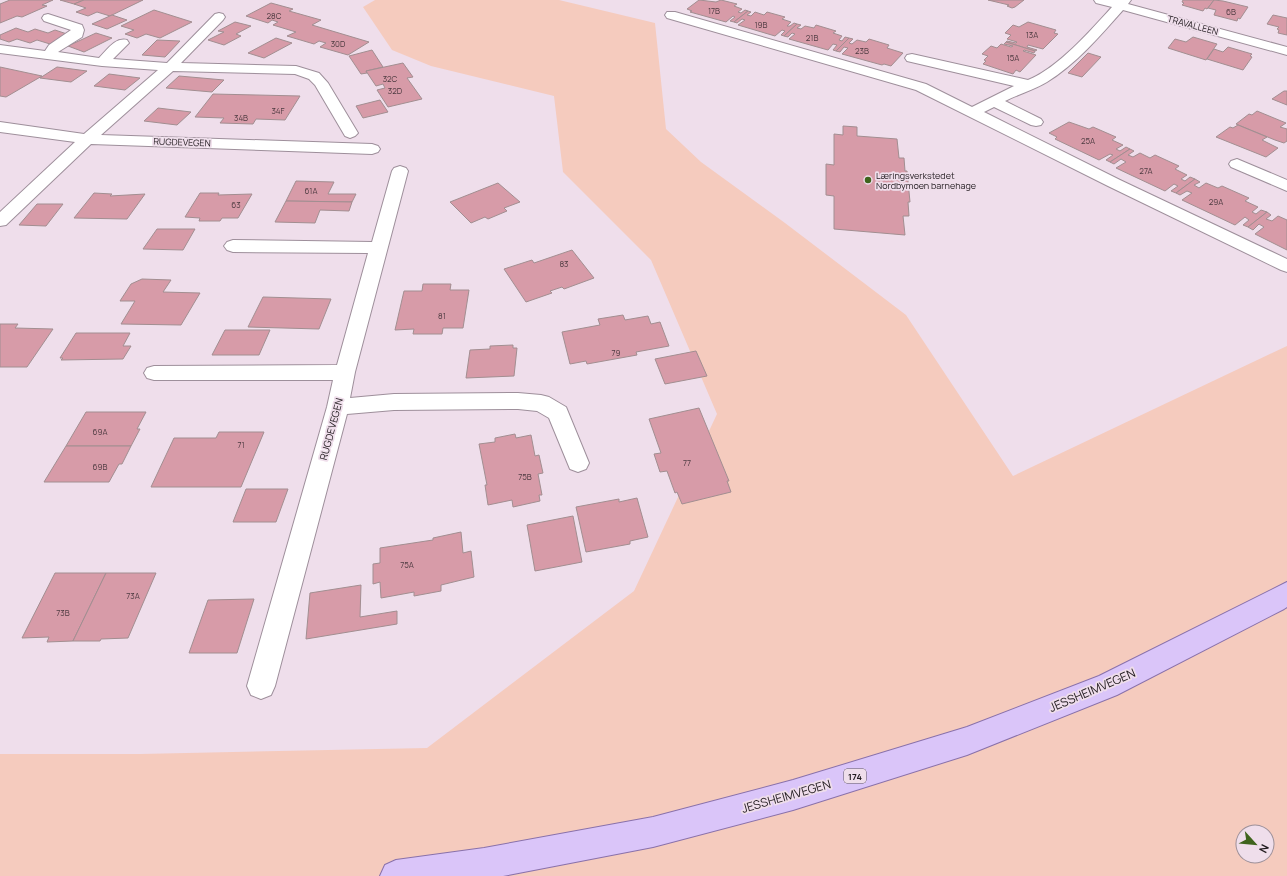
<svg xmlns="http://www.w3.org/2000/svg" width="1287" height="876" font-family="Manrope,sans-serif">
  <rect width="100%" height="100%" fill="#efdeeb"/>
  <!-- green -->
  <path fill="#f5cbbe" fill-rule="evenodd" d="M375 0H559L655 23 666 129 701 162 785 223 906 315 1013 476 1287 346V876H0V754H140L427 748 634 591 717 414 651 260 563 172 554 96 431 66 392 50 363 7ZM1243 832H1267V856H1243Z"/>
  <!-- building -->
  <g fill="#d79ba8" stroke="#a28e91">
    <path d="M10 0H53L42 5 47 6 22 17 17 16 0 23V4Z"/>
    <path d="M60 0H84L74 4Z"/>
    <path d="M84 0H143L110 16 97 12 88 16 76 12 86 8 74 4Z"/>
    <path d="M699 0 716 2 721 0 737 4 734 6 742 9 738 12 741 13 745 10 748 11 734 22 730 21 735 17 733 16 726 22 690 12 692 11 687 9Z"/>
    <path d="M988 0H1024L1015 7 1012 8 1007 6 1009 5Z"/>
    <path d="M1183 0H1214L1207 9 1205 8 1203 11 1182 5 1184 3 1182 2Z"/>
    <path d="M1214 0 1223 1 1248 7 1240 19 1238 18 1237 21 1214 15 1216 10 1208 8Z"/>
    <path d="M271 3 293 9 289 11 321 20 312 25 369 42 348 55 320 47 326 43 319 41 314 44 287 36 296 32 273 25 278 22 272 20 268 23 246 16Z"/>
    <path d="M154 10 192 22 160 38 146 34 137 38 125 34 134 30 121 26Z"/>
    <path d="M748 11 751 12 747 15 751 16 755 12 764 15 767 12 785 17 782 19 791 22 787 26H790L794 23 797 24 784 36 781 35 785 31 782 30 775 36 738 25 745 20 742 19 737 23 734 22Z"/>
    <path d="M112 15 127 20 107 29 92 24Z"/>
    <path d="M1273 15 1287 18V35L1278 33 1279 30 1277 29 1279 27 1267 24Z"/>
    <path d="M235 22 251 26 236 34 241 36 224 45 208 40 224 32 218 31Z"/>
    <path d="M1028 22 1056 30 1054 33 1058 34 1043 49 1028 45 1027 47 1037 50 1035 51 1006 42 1007 41 1016 43 1017 42 1007 39 1011 35 1005 33 1013 25 1019 27Z"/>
    <path d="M797 24 801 25 797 28 801 29 805 26 814 28 816 25 836 31 833 33 842 36 839 40 842 41 845 37 849 38 836 51 833 50 837 45 833 44 828 50 789 39 795 34 792 33 788 37 784 36Z"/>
    <path d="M16 28 28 32 35 29 48 33 55 30 70 35 50 44 37 40 30 43 17 39 9 42 0 39V35Z"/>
    <path d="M96 33 112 38 84 52 68 46Z"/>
    <path d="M1193 37 1217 44 1206 60 1168 48 1175 39 1186 42Z"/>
    <path d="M276 38 292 43 264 58 248 53Z"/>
    <path d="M849 38 853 39 849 43 852 44 857 40 866 42 869 39 889 45 887 48 903 53 891 66 884 64 882 65 842 54 848 48 844 47 840 52 836 51Z"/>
    <path d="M157 40 180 41 165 57 142 55Z"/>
    <path d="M1006 42 1035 51 1034 53 1024 50 1023 51 1036 55 1020 72 1016 70 1013 74 983 64 986 61 984 60 988 56 982 54 991 46 997 48 1001 44 1011 47 1013 46 1004 44Z"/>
    <path d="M1228 47 1252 54 1250 56 1252 57 1243 70 1207 59 1214 49 1223 52Z"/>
    <path d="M372 50 383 67 366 71 367 73 361 74 349 56Z"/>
    <path d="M1088 53 1101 57 1082 77 1068 73Z"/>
    <path d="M403 63 413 77 407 78 422 99 388 107 377 90 385 88 383 84 376 86 366 71Z"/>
    <path d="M0 67 42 76 6 97 0 96Z"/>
    <path d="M57 67 87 71 71 82 40 78Z"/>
    <path d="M109 74 140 78 125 90 94 86Z"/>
    <path d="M179 76 224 80 212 92 166 88Z"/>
    <path d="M1284 91H1287V105L1272 99Z"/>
    <path d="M213 94 300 96 285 120 256 119 253 124 220 123 224 118 195 117Z"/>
    <path d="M380 100 388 112 363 118 356 106Z"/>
    <path d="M158 108 191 112 177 125 144 121Z"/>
    <path d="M1257 111 1286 123 1280 127 1287 129V141L1284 143 1275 140 1236 124 1249 114 1252 115Z"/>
    <path d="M1069 122 1089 129 1093 127 1116 137 1112 140 1123 145 1116 149 1120 151 1126 147 1130 149 1110 162 1106 160 1113 155 1110 154 1099 160 1055 139 1057 137 1049 133Z"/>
    <path d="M1238 125 1267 137 1262 140 1278 148 1266 157 1216 137 1230 127 1233 128Z"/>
    <path d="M843 126 857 127V136L897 139 899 158H904L905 171H907L910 202H908L909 216H903L905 235 834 229V196L826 195V164L834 165V134L843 135Z"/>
    <path d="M1130 149 1134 151 1128 155 1133 157 1140 153 1150 158 1155 155 1179 166 1175 169 1187 175 1181 179 1185 181 1190 177 1195 179 1176 193 1171 191 1178 186 1174 184 1165 191 1116 168 1126 162 1121 159 1114 164 1110 162Z"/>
    <path d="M1195 179 1200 182 1194 185 1199 188 1206 183 1218 188 1222 186 1249 198 1245 201 1258 207 1252 212 1256 214 1261 210 1267 212 1248 227 1243 225 1249 220 1245 217 1235 225 1182 200 1192 193 1187 191 1180 195 1176 193Z"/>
    <path d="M296 181 334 182 328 194H356L352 202 286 201Z"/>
    <path d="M498 183 520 202 504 208 507 211 488 219 485 217 471 223 450 202Z"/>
    <path d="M94 193 112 194 110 196 145 194 127 219 74 218Z"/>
    <path d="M200 193H219L218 195 252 194 238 218H222L220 221H199L200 218 185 217Z"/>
    <path d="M286 201 352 202 349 211 320 210 315 223 275 222Z"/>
    <path d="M37 204H63L46 226 19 225Z"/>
    <path d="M1267 212 1271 215 1266 219 1272 221 1278 216 1287 220V250L1255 234 1264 227 1259 224 1253 230 1248 227Z"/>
    <path d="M157 229H195L183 250 143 249Z"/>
    <path d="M572 250 594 278 564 289 562 287 550 291 552 293 526 302 504 269 532 260 534 263Z"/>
    <path d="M142 279 171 280 163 292 200 293 181 325 121 324 135 301H120L131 284Z"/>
    <path d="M423 284H451L450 290H469L463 328H443L442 334H413L414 329 395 330 404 291H422Z"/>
    <path d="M263 297 331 299 319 329 248 327Z"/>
    <path d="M623 315 625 320 648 316 651 324 660 322 669 346 636 352 637 355 587 364 586 361 570 364 562 332 600 325 598 319Z"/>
    <path d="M0 324H18L15 328 53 329 27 367H0Z"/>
    <path d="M225 330H270L259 355H212Z"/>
    <path d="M76 333H130L123 346H131L123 359 61 360 63 358H60Z"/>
    <path d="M513 345V348H517L514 376 466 378 470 350 490 349V346Z"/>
    <path d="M696 351 707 376 665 384 655 359Z"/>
    <path d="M699 408 729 481H727L731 492 682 504 677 492 675 493 667 471 660 472 654 454 661 453 649 419Z"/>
    <path d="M86 412H146L137 429H140L131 446H66Z"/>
    <path d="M219 432H264L241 487H151L174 438H216Z"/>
    <path d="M515 434 516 438 531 435 535 456 539 455 543 473 538 474 542 495H539L540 501 513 507 512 500 488 505 485 485H487L479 444 495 442V438Z"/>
    <path d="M66 446H131L122 464H119L109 482H44Z"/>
    <path d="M246 489H288L276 522H233Z"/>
    <path d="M637 498 648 537 630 541V544L586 552 576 507 619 499V502Z"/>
    <path d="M573 516 582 562 535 571 527 525Z"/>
    <path d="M461 532 463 553 471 551 474 577 441 585V591L414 596V592L381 598 380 582 373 584V564L380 563V548L433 540V538Z"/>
    <path d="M55 573H106L73 641 47 642 49 637 22 638Z"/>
    <path d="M106 573H156L128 638 101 639 100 641H73Z"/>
    <path d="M361 585 360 617 397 611V624L306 639 310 593Z"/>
    <path d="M254 599 237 653H189L208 600Z"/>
  </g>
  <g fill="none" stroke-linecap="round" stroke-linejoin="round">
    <!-- minor casing -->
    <g stroke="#9e8f9b" stroke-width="2">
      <g id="minor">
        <path d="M1094 0H1131L1128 4 1287 47V55L1123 10C1100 36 1076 64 1047 82 1034 90 1019 94 1005 101L1041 119 1043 122 1041 125 1036 126 1031 125 994 107 984 112 1120 180 1287 259V272L1281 270 1108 186 916 90 667 18 665 15 667 12H675L926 84 972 107 1014 86 907 61 905 58 907 55 912 54 1028 80C1058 68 1090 31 1112 7L1096 3Z"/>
        <path d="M219 13 223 14 225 17 223 20 181 63 296 66 319 73 328 83 358 133 355 136 350 138 345 136 315 85 309 79 295 74 173 71 101 135 372 144 378 146 380 149 378 152 372 154 91 144 6 225 0 226V212L75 142 0 132V122L84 134 158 70 102 66 0 53V45L45 51 49 45 71 30 44 21 42 18 44 15 48 14 82 25 84 30 82 37 58 52 99 58C107 50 115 37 127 40L129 43 113 59 167 63 215 14Z"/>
        <path d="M1237 159 1287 180V191L1231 167 1229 164 1231 161Z"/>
        <path d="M400 166 406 168 408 171 355 372 350 398 394 394 518 393 541 395 549 397 566 407 589 463 586 469 578 472 570 469 549 418 537 411 518 409 394 410 347 414 275 686 271 695 261 699 251 695 247 686 327 407 333 380H154L147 378 144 373 147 368 154 366 337 365 368 253 233 252 227 250 224 246 227 242 233 240 372 242 392 171 394 168Z"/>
      </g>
    </g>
    <!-- major casing -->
    <g stroke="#8971aa" stroke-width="2">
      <path id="major" d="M1287 582V607L1284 609 1117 695 967 755 793 810 653 847 503 876H380L385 865 396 860 484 848 653 817 793 780 967 727 1099 676Z"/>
    </g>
    <!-- minor -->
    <use href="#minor" fill="#fff" fill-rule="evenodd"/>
    <!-- major -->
    <use href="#major" fill="#dac5f9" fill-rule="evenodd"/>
  </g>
  <!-- markers -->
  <circle fill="#3f641d" stroke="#efdeeb" stroke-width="1.5" cx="868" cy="180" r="4"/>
  <g text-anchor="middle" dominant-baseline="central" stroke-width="3.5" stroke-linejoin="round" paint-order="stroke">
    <!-- number labels -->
    <g font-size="8" fill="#4e3b41">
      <text x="714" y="10">17B</text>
      <text x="1231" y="11">6B</text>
      <text x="274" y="15">28C</text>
      <text x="761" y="24">19B</text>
      <text x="1032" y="34">13A</text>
      <text x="812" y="37">21B</text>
      <text x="338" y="43">30D</text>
      <text x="862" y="50">23B</text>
      <text x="1013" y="57">15A</text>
      <text x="390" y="78">32C</text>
      <text x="395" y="90">32D</text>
      <text x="278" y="110">34F</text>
      <text x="241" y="117">34B</text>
      <text x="1088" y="140">25A</text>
      <text x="1146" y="170">27A</text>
      <text x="311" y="190">61A</text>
      <text x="1216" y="201">29A</text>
      <text x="236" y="204">63</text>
      <text x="564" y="263">83</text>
      <text x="442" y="315">81</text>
      <text x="616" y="352">79</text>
      <text x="100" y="431">69A</text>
      <text x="241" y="444">71</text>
      <text x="687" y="462">77</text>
      <text x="100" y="466">69B</text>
      <text x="525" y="476">75B</text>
      <text x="407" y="564">75A</text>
      <text x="133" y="595">73A</text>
      <text x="63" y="612">73B</text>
    </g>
    <!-- far-street labels -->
    <g font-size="9" fill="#211b1f" stroke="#efdeeb">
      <text transform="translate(1193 25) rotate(15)">TRAVALLEEN</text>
      <text transform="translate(182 142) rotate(2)">RUGDEVEGEN</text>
    </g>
    <!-- far-poi labels -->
    <g font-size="9" fill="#211b1f" stroke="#efdeeb" text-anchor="start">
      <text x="876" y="175">Læringsverkstedet<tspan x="876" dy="10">Nordbymoen barnehage</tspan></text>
    </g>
    <!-- shield labels -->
    <rect fill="#efdeeb" stroke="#5f565c" stroke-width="1" x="844" y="769" width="22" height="14" rx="3"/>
    <g font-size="9" font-weight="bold" fill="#211b1f">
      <text x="855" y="776">174</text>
    </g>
    <!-- street labels -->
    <g font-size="10" fill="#211b1f" stroke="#efdeeb">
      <text transform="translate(331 429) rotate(-75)">RUGDEVEGEN</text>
    </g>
    <!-- near-street labels -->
    <g font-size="12" fill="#211b1f" stroke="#efdeeb">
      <text transform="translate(1092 690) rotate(-23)">JESSHEIMVEGEN</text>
      <text transform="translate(786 796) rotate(-16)">JESSHEIMVEGEN</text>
    </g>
  </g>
  <!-- north arrow -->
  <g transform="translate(1255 844) rotate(117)"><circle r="19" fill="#efdeeb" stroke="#9d9099"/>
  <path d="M0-3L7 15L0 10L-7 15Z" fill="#3f641d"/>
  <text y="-6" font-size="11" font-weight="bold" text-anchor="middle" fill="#211b1f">N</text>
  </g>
</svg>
